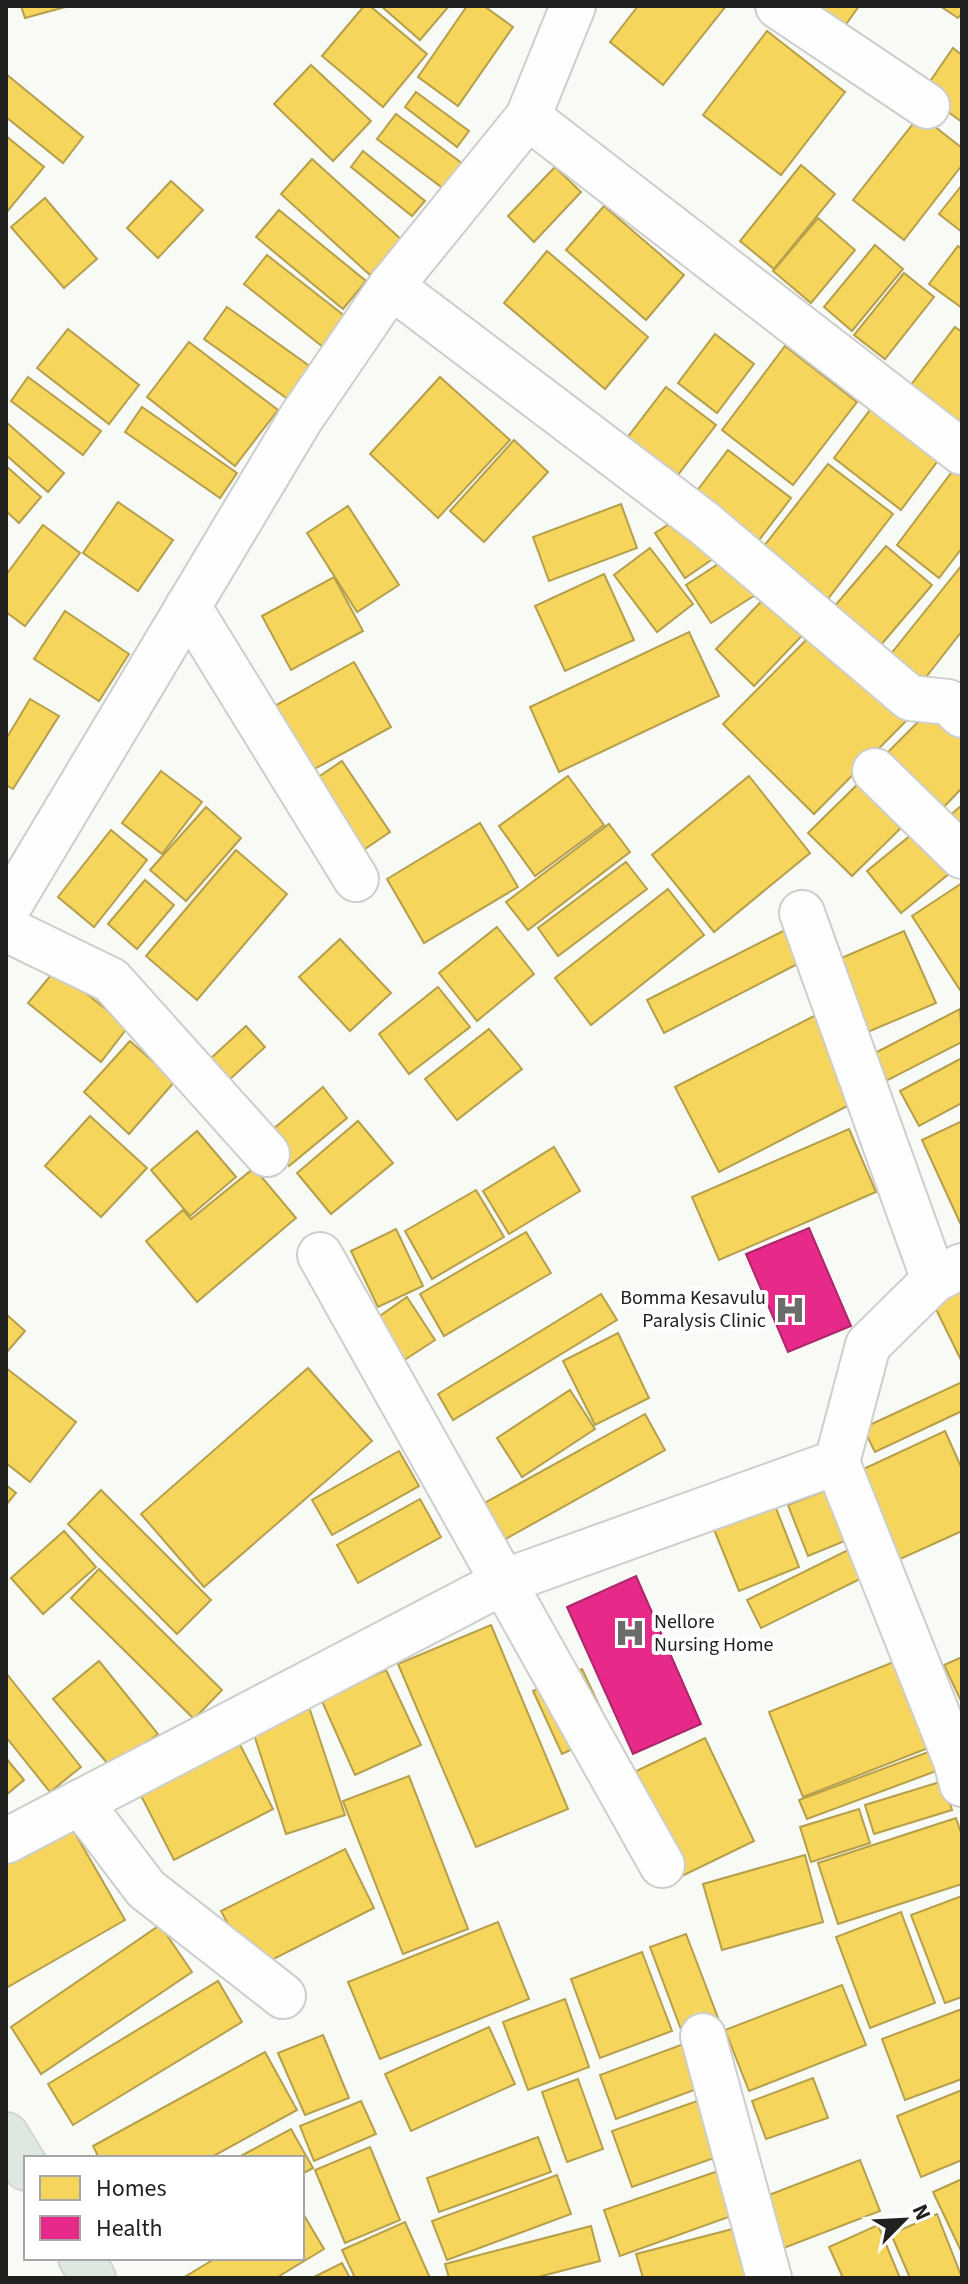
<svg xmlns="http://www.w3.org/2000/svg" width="968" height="2284" font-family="'Source Sans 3',sans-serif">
  <rect width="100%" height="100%" fill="#f8faf6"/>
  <!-- homes -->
  <g fill="#f6d55c" stroke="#b69f4a" stroke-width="2">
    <path d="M21 6H69L25 18Z"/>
    <path d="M364 6H370L427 54 383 107 322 56Z"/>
    <path d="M381 6H449L420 40Z"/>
    <path d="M467 6H484L513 27 458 106 418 77Z"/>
    <path d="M638 6H726L663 85 610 42Z"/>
    <path d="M816 6H859L837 37Z"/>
    <path d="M940 6H962V13L958 18Z"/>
    <path d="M767 31 845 92 781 175 703 115Z"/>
    <path d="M953 48 962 55V122L922 93Z"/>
    <path d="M311 65 371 121 333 161 274 104Z"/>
    <path d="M6 74 83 137 63 163 6 117Z"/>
    <path d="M416 92 469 131 457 147 405 107Z"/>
    <path d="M396 114 471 170 452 195 377 139Z"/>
    <path d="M920 115 962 148V165L904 240 853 200Z"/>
    <path d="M6 136 44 167 6 213Z"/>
    <path d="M363 151 425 201 412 216 351 167Z"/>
    <path d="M312 159 402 240 370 275 281 194Z"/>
    <path d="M801 165 835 194 774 269 740 241Z"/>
    <path d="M555 167 581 192 534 242 508 216Z"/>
    <path d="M171 181 203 210 158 258 127 228Z"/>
    <path d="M962 185V232L939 214Z"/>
    <path d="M45 198 97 259 64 288 11 227Z"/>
    <path d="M604 206 684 275 646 320 566 250Z"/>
    <path d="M279 210 366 281 343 309 256 237Z"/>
    <path d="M818 218 855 250 811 303 773 271Z"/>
    <path d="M875 245 903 269 852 331 824 307Z"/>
    <path d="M958 246 962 249V308L929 284Z"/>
    <path d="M547 251 648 337 605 389 504 303Z"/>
    <path d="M267 255 351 321 328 351 244 284Z"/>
    <path d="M904 273 934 297 885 359 854 335Z"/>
    <path d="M227 307 315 370 292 402 204 339Z"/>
    <path d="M955 327 962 332V433L904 394Z"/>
    <path d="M68 329 139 385 109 424 37 368Z"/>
    <path d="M715 334 754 364 717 413 678 383Z"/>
    <path d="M189 342 278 410 235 466 147 397Z"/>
    <path d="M785 346 857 402 793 485 722 430Z"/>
    <path d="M28 377 101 431 83 455 11 401Z"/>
    <path d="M440 377 510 440 438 518 370 454Z"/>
    <path d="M666 387 716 425 677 476 627 438Z"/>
    <path d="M873 406 940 458 901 510 834 458Z"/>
    <path d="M142 407 237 473 220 498 125 432Z"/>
    <path d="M6 422 64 473 48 492 6 455Z"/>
    <path d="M514 440 548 472 484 542 450 511Z"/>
    <path d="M728 450 791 498 753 548 690 500Z"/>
    <path d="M960 461 962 463V548L939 578 897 545Z"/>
    <path d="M828 464 893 514 827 600 761 550Z"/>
    <path d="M6 466 41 497 19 523 6 511Z"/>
    <path d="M118 502 173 540 138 591 83 553Z"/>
    <path d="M621 504 637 548 549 581 533 537Z"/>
    <path d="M348 506 399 585 357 612 307 533Z"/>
    <path d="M691 510 720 554 685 578 655 533Z"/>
    <path d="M43 525 80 553 25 626 6 612V575Z"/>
    <path d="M886 546 932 585 868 660 822 621Z"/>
    <path d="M650 548 693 604 657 632 614 575Z"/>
    <path d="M732 555 757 594 711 623 686 585Z"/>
    <path d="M962 565V631L915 691 882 665Z"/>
    <path d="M604 574 634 640 565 671 535 606Z"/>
    <path d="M334 577 363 631 291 670 262 616Z"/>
    <path d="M774 588 812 625 754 686 716 649Z"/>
    <path d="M65 611 129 654 99 701 34 659Z"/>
    <path d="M818 628 909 718 814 814 723 724Z"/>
    <path d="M689 632 719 696 559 772 530 707Z"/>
    <path d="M354 662 391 727 309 772 273 707Z"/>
    <path d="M30 699 59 716 13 789 6 785V739Z"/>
    <path d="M937 703 962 728V788L937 814 881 759Z"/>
    <path d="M342 761 390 832 356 855 308 784Z"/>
    <path d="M161 771 202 802 162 854 122 823Z"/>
    <path d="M568 776 604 825 535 876 499 826Z"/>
    <path d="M749 776 810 853 714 932 652 855Z"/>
    <path d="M866 776 909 820 852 876 808 833Z"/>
    <path d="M962 805V834L947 818Z"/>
    <path d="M206 807 241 838 186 901 150 870Z"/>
    <path d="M480 823 518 887 424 943 387 879Z"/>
    <path d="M609 824 630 852 528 930 506 902Z"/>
    <path d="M922 826 956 868 901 913 867 871Z"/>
    <path d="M111 830 147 860 94 927 58 897Z"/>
    <path d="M236 850 287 894 197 1000 146 956Z"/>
    <path d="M626 862 647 889 558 956 538 928Z"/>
    <path d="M145 880 174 905 137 949 108 924Z"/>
    <path d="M962 883V989L960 990 912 916Z"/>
    <path d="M668 889 704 935 591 1025 555 978Z"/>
    <path d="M497 927 534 974 477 1021 439 973Z"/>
    <path d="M791 927 807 959 664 1033 647 1000Z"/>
    <path d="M904 931 936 1003 863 1034 832 962Z"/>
    <path d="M340 939 391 993 350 1031 299 977Z"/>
    <path d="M56 969 128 1027 101 1062 28 1003Z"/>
    <path d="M438 987 470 1027 409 1074 379 1034Z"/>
    <path d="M960 1009 962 1042 886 1081 873 1054Z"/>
    <path d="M816 1015 859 1100 719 1172 675 1087Z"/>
    <path d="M246 1026 265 1047 217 1091 198 1070Z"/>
    <path d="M489 1029 522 1069 457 1120 425 1079Z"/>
    <path d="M130 1041 175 1081 129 1134 84 1092Z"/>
    <path d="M962 1058V1103L919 1126 900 1091Z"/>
    <path d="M323 1087 347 1118 289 1166 265 1136Z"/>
    <path d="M90 1116 147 1168 101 1217 45 1166Z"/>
    <path d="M358 1121 393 1163 331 1214 297 1173Z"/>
    <path d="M962 1121V1227L922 1140Z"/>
    <path d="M849 1129 876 1192 719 1260 692 1197Z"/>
    <path d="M197 1131 236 1177 190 1216 151 1170Z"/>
    <path d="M554 1147 580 1191 509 1234 483 1191Z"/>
    <path d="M254 1168 296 1218 197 1302 146 1241 183 1210 191 1219Z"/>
    <path d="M476 1190 504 1237 432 1279 405 1231Z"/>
    <path d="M396 1229 423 1286 378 1307 351 1251Z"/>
    <path d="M526 1232 551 1273 444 1336 420 1294Z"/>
    <path d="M962 1279V1362L929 1295Z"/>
    <path d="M601 1294 617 1320 453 1420 438 1394Z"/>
    <path d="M407 1297 435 1340 403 1361 374 1320Z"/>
    <path d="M6 1314 25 1331 6 1353Z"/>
    <path d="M618 1333 649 1398 595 1425 563 1361Z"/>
    <path d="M6 1368 76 1422 30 1482 6 1463Z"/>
    <path d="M308 1368 372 1441 204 1587 141 1514Z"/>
    <path d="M962 1382V1411L875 1452 863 1428Z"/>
    <path d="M570 1390 595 1429 522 1477 497 1438Z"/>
    <path d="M645 1414 665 1450 502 1541 481 1505Z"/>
    <path d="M945 1431 962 1469V1531L898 1560 857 1472Z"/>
    <path d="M399 1451 419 1486 332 1535 312 1500Z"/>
    <path d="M6 1485 16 1493 6 1505Z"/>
    <path d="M837 1486 857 1536 808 1556 788 1505Z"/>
    <path d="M101 1490 211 1600 177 1634 68 1524Z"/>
    <path d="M420 1499 441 1537 358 1583 337 1545Z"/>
    <path d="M774 1503 799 1567 739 1591 713 1527Z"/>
    <path d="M64 1531 96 1567 43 1614 11 1578Z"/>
    <path d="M854 1547 868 1575 761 1628 747 1600Z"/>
    <path d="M99 1569 222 1690 194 1719 71 1598Z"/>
    <path d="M491 1625 568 1809 476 1847 398 1664Z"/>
    <path d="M962 1657V1703L944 1665Z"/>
    <path d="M901 1659 936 1745 803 1797 769 1712Z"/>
    <path d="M99 1661 158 1734 113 1770 53 1699Z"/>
    <path d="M582 1669 611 1731 562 1754 533 1691Z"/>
    <path d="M386 1670 421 1745 355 1775 321 1699Z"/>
    <path d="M6 1673 81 1767 50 1792 6 1737Z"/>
    <path d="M308 1704 345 1815 286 1834 250 1722Z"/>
    <path d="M233 1731 273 1809 174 1860 134 1782Z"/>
    <path d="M705 1738 754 1841 678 1878 628 1775Z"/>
    <path d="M931 1751 939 1770 807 1819 799 1800Z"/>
    <path d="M6 1758 24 1780 6 1795Z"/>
    <path d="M409 1776 468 1929 403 1954 343 1801Z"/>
    <path d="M943 1781 952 1810 874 1834 865 1805Z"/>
    <path d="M859 1809 870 1843 811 1862 800 1827Z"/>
    <path d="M64 1814 125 1920 6 1988V1848Z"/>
    <path d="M956 1818 962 1836V1884L838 1924 818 1863Z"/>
    <path d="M345 1849 374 1908 252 1970 221 1911Z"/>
    <path d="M805 1855 823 1922 722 1950 703 1884Z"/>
    <path d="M962 1896V1997L945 2003 911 1915Z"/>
    <path d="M901 1912 935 2003 870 2028 836 1937Z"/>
    <path d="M498 1922 529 1999 380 2059 348 1982Z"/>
    <path d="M160 1925 192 1972 41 2074 11 2027Z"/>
    <path d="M686 1934 718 2018 682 2032 650 1947Z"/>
    <path d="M642 1952 672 2031 600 2058 571 1979Z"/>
    <path d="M218 1981 242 2022 73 2125 48 2084Z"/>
    <path d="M842 1985 866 2045 749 2091 725 2030Z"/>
    <path d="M565 1999 589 2067 528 2090 503 2022Z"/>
    <path d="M962 2009V2079L905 2100 882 2039Z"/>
    <path d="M489 2027 515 2084 411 2131 385 2074Z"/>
    <path d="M323 2035 349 2098 305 2115 278 2053Z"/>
    <path d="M705 2036 721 2080 616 2119 600 2075Z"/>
    <path d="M265 2052 297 2110 210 2158H99L93 2146Z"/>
    <path d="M813 2078 828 2118 766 2139 752 2101Z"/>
    <path d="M578 2079 603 2149 567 2162 542 2092Z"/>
    <path d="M731 2089 751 2145 632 2187 612 2131Z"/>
    <path d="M962 2090V2160L921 2177 897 2116Z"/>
    <path d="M361 2101 376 2134 314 2161 300 2126Z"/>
    <path d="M291 2129 313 2168 302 2174V2158H237Z"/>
    <path d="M538 2137 551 2172 439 2212 427 2178Z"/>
    <path d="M370 2147 400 2220 345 2243 315 2170Z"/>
    <path d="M860 2160 880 2211 776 2251 756 2200Z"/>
    <path d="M721 2170 737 2214 620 2256 604 2210Z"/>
    <path d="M557 2175 571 2214 447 2260 432 2221Z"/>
    <path d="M962 2179V2253L933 2192Z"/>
    <path d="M302 2212 324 2249 276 2278H183L216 2258H302Z"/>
    <path d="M937 2214 962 2278H910L891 2234Z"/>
    <path d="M405 2222 430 2278H355L342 2250Z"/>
    <path d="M748 2225 754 2278H643L636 2254Z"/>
    <path d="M878 2225 900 2278H843L829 2247Z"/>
    <path d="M591 2226 600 2261 534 2278H449L445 2264Z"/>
    <path d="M342 2263 350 2278H312Z"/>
  </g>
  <!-- health -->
  <g fill="#e7298a" stroke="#ab276a" stroke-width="2">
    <path d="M809 1228 851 1326 788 1352 746 1254Z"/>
    <path d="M636 1576 701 1724 633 1754 567 1607Z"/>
  </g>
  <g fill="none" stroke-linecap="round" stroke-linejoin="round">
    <!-- minor casing -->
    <g stroke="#cdcecc" stroke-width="48">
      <g id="minor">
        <path d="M778 6 927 106"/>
        <path d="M528 117 573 6"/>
        <path d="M391 286 704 523 910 698 948 702 962 715"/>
        <path d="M188 606 356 879"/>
        <path d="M875 771 962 856"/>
        <path d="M6 911 301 418 391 286 528 117 962 452"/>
        <path d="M802 913 934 1280"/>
        <path d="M6 929 111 980 267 1154"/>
        <path d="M320 1255 662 1865"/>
        <path d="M962 1266 934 1280 868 1345 837 1462 956 1761 962 1784"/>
        <path d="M80 1802 146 1889 283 1996"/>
        <path d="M6 1841 503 1582 837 1462"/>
        <path d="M703 2036 769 2278"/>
      </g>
    </g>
    <!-- major casing -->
    <g stroke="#d4d5d3" stroke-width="48">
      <g id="major">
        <path d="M6 2135 26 2168"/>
        <path d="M81 2258 93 2278"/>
      </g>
    </g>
    <!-- minor -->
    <use href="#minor" stroke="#fefefe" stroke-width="44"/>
    <!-- major -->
    <use href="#major" stroke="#dfe7e1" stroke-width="44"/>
  </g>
  <!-- icons -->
  <defs>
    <g id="hospital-bare" transform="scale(2.4)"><path d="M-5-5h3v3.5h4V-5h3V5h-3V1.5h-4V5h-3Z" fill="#6c6d6a" stroke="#fff" stroke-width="2.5" paint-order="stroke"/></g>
  </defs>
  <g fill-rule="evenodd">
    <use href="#hospital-bare" x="790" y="1310"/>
    <use href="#hospital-bare" x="630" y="1633"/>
  </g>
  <g text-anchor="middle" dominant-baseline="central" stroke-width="8" stroke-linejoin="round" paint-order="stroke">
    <!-- poi labels -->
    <g font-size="20" fill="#20211f" stroke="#fff" text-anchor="end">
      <text x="766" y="1298">Bomma Kesavulu<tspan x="766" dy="23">Paralysis Clinic</tspan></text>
      <text x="654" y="1622" text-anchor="start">Nellore<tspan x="654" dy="23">Nursing Home</tspan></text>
    </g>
  </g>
  <!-- border -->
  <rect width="968" height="2284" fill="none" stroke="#20211f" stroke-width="16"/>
  <!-- legend -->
  <rect x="24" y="2156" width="280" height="104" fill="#ffffff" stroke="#a6a6a5" stroke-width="2"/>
  <rect x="40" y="2176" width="40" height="24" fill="#f6d55c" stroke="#a6a6a5" stroke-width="2"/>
  <text x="96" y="2196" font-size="24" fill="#20211f">Homes</text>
  <rect x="40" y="2216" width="40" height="24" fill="#e7298a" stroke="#a6a6a5" stroke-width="2"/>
  <text x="96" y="2236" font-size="24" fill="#20211f">Health</text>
  <!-- north arrow -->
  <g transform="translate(904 2220) rotate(66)" stroke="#ffffff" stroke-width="6" paint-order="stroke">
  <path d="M0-6L14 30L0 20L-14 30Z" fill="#20211f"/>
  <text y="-12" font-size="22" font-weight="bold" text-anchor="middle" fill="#20211f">N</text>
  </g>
</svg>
